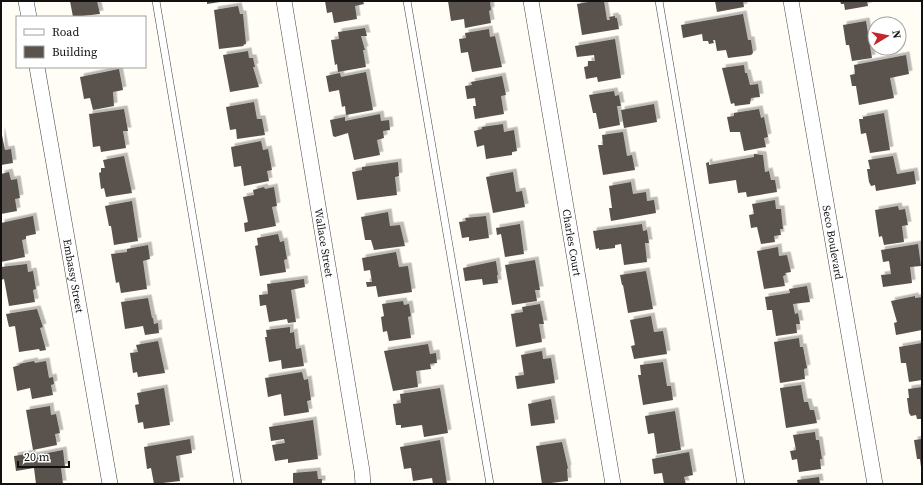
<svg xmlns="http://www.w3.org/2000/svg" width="923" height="485" font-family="'Source Serif 4',serif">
  <defs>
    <filter id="shadow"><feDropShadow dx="3.5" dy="-3.5" stdDeviation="0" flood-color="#0004"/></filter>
  </defs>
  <rect width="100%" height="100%" fill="#fffdf5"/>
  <!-- building -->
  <g fill="#5a524d" filter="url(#shadow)">
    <path d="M70 1H97L100 14 73 17Z"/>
    <path d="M207 1H220V2L207 4Z"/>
    <path d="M325 1H363L364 4 355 6 357 19 334 23 332 12 327 13Z"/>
    <path d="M448 1H490L491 10 489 11 491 23 465 28 464 19 451 21Z"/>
    <path d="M594 1H604L607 20H610L609 17 615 16V18H617L619 29 582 35 577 4Z"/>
    <path d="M715 1H743L744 7 717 12Z"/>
    <path d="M840 1H867L868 6 845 10 844 4H841Z"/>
    <path d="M238 6 240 14H243L246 44 243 45 244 46 219 49 214 10Z"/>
    <path d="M743 14 748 40H751L753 53 751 55 728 58 726 50 717 51 715 40H713L714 43 709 44 708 41H703L702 34 683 38 681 25Z"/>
    <path d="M866 21 872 58 852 61 849 45H846L843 25Z"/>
    <path d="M365 28 367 36H361L365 50H363L366 67 338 72 337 64 335 65 331 40 339 39 338 32Z"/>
    <path d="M489 29 490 37 495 36 502 67 472 72 468 52 461 53 459 39 466 38 465 33Z"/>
    <path d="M615 39 621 78 598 82 597 77 586 79 584 67 588 66V61H595L594 55 577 57 575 46Z"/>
    <path d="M248 51 249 58H253L255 67H253L259 87 230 92 223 55Z"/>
    <path d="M906 55 909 74 890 78 894 98 859 105 856 86H852L850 75 855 74 854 65Z"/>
    <path d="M744 65 745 73H747L750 85 758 84 760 97 751 98 750 104 735 106 734 103 731 104 722 68Z"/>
    <path d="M119 69 123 90 113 92 114 106 93 110 90 98 84 99 80 77Z"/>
    <path d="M366 72 373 110 346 115 345 106 342 107 339 90 329 92 326 76 340 73 341 77Z"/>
    <path d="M502 76 506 95 501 96 504 114 475 119 473 106H476L475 98 467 99 465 86 472 85 471 82Z"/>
    <path d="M614 91 615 96 619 95 621 106H617L620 125 599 129 596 113H593L589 95Z"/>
    <path d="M254 102 257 119H262L265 135 237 139 236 129 230 130 226 107Z"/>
    <path d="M654 104 657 122 624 128 621 110Z"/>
    <path d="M124 109 128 131H123L126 148 101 152 100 146 93 147 89 114Z"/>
    <path d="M759 109 761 118 764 117 768 137 764 138 766 147 744 151 740 132H730L727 117 734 116V113Z"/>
    <path d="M884 113 890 150 870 153 866 133 861 134 859 119H863V117Z"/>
    <path d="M380 114 381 121 389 120 390 130 383 131 384 138 377 140 380 155 354 160 348 133 335 137 333 136 330 120 345 117V121Z"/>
    <path d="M503 124 504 132 514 130 517 151 512 152V155L486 159 484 145 477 147 474 131 482 129V127Z"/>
    <path d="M1 130 5 150 11 149 13 163 1 165Z"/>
    <path d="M623 132 627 156 632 155 635 170 603 175 598 145H603L602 135Z"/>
    <path d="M261 141 263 150 268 149 272 170 267 171 269 181 244 186 241 166 234 167 231 147Z"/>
    <path d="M754 154 763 155 765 172 769 171 771 180H775L777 192 747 197 746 192 738 193 736 180 709 184 706 163 709 162V165L754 157Z"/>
    <path d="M124 156 132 193 106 197 104 188 101 189 99 173 101 172V168H105L103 160Z"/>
    <path d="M893 156 897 174 914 171 916 184 876 191 875 185 871 186 869 182 867 169H870L868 160Z"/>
    <path d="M398 162 399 176 395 177 397 195 357 200 352 172 362 170V167Z"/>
    <path d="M9 172 11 180 17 179 20 198 15 199 17 211 1 214V174Z"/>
    <path d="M513 172 516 192 522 191 525 207 493 213 486 177Z"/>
    <path d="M631 182 633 194 646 192 647 201 654 200 656 213 611 221 609 208H612L609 186Z"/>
    <path d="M264 187 265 189 274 187 277 206 272 207 276 226 245 232 244 223 248 222 243 197 254 195 253 190Z"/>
    <path d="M775 200 776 209H781L783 229H780L781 235 774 236 775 242 761 244 757 227 751 228 749 215 754 214 752 204Z"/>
    <path d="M132 201 138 241 114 245 111 226H109L105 206Z"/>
    <path d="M898 206 899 210 905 209 908 225 902 226 904 242 884 245 882 236 879 237 875 210Z"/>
    <path d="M388 212 390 226 400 225 405 246 374 250 371 240H365L361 217Z"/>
    <path d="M33 216 36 234 26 236V239L22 240 25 257 1 262V223Z"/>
    <path d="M486 216 489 238 469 241V237L462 238 459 222 466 221 465 218Z"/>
    <path d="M520 224 524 254 505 257 501 234 497 235 496 228Z"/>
    <path d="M642 224 643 231 647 230 649 243H645L647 262 624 265 621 244 615 245V248L599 250V248L596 249 593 231Z"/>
    <path d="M278 234 280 242 284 241 287 259 284 260 286 272 260 276 255 246 258 245 257 238Z"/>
    <path d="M918 244 921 266 910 267 912 283 883 287 881 275 891 274 889 261 883 262 881 250Z"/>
    <path d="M148 245 150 259 143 261 147 289 121 293 119 282 116 283 111 254 127 252V249Z"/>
    <path d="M778 247 779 256 787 255 791 272 785 273 786 275 783 276 785 286 764 289 757 251Z"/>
    <path d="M396 252 399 267 408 266 412 292 378 297 376 286 367 287 366 282H372L370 270 364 271 362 258Z"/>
    <path d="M535 260 540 290H535L537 301 512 305 505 265Z"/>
    <path d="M496 261 498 275H497L498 283 483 285 482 279 465 281 463 268Z"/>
    <path d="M27 264 28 272 33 271 36 289 33 290 35 302 9 306 4 279 1 280V267Z"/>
    <path d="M646 271 653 309 628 313 623 285H622L620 275Z"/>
    <path d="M304 279 305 287 291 290 296 322 288 323 287 319 269 322 266 305 260 306 259 295 268 294 267 284Z"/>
    <path d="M807 286 810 302 793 304 795 314 798 313 800 324H796L797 333 776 336 772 310H767L765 297 790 293 789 289Z"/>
    <path d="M915 296V298L922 297V330L896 335 894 323 897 322 891 301Z"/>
    <path d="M148 298 152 318H153L154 324 158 323 159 333 145 335 143 326 125 329 121 302Z"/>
    <path d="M403 301 404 305 409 304 411 316 408 317 411 338 389 341 387 331 383 332 381 317 384 316 382 304Z"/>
    <path d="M540 304 544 324H539L542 342 516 347 511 314 523 312 522 307Z"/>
    <path d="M37 309 43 327 40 328 46 350 40 351 39 349 19 352 15 326 9 327 6 314Z"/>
    <path d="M651 316 654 332 663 331 667 354 634 359 631 346 635 345 630 320Z"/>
    <path d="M290 327V333L294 332 296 349 301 348 304 366 282 369 281 360 269 362 265 337H267L266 330Z"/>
    <path d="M799 338 800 347H803L807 368 804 369 805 379 780 383 774 342Z"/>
    <path d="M158 341 165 373 138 377 137 372 133 373 130 353 138 352 136 345Z"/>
    <path d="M922 343V380L909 382 906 363H901L899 347Z"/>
    <path d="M428 344 430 354 436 353 437 363 430 364 431 369 416 371 418 387 393 391 384 351Z"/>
    <path d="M542 351 543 359 551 358 555 383 517 389 515 376 524 375 521 355Z"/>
    <path d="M34 361 35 363 46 361 49 378 53 377 54 384 51 385 53 395 32 399 30 388 17 391 13 367 20 365 19 364Z"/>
    <path d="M663 362 667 386H671L673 400 643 405 638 375H641L640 365Z"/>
    <path d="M302 372 304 380 308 379 311 400 307 401 309 412 284 416 281 394 268 397 265 378Z"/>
    <path d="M801 385 804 402H808L810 410H814L817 423 786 428 780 388Z"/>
    <path d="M922 387V419H917L916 415 911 416 909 413 907 398H909L908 389Z"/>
    <path d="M164 388 170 425 144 429 143 422 138 423 135 405 139 404 137 393Z"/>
    <path d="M440 388 448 433 424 437 422 425 401 428V425H396L393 404 401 403 400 394Z"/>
    <path d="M551 399 555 423 531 426 528 404Z"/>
    <path d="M50 406 51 415 56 414 60 433 55 434 57 445 33 450 26 410Z"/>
    <path d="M675 411 681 450 657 454 654 433 648 434 645 416Z"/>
    <path d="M313 420 318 459 288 463V459L275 461 272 445 285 443 284 439 271 441 269 427Z"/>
    <path d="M815 432 816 440H819L822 459H820L821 469 799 472 797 459 792 460 790 451 796 450 793 435Z"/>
    <path d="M190 439 192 453 176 456 180 481 154 484 151 468 147 469 144 447Z"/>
    <path d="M922 439V467H921L920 459H917L914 440Z"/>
    <path d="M440 440 447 484H433L432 478 413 481 411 468 404 469 400 447Z"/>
    <path d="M562 442 568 468 567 469 568 481 542 484 536 446Z"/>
    <path d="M63 450 65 467 61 468 63 484H36L34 468 16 471 14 456 32 453V456Z"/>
    <path d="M689 452 693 475 684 477 686 484H664L662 473 654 474 652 459Z"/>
    <path d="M317 471 318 479H322V484H293V473Z"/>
    <path d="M819 477 820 484H798L797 480Z"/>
  </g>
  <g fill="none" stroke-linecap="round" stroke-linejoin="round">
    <!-- lane casing -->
    <g stroke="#444" stroke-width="8">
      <g id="lane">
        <path d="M156 1 238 484"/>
        <path d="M407 1 490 484"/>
        <path d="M659 1 741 484"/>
      </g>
    </g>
    <!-- street casing -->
    <g stroke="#444" stroke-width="16">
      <g id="street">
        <path d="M26 1 29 17"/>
        <path id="s1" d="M284 1 362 471 363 484"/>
        <path id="s2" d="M531 1 613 484"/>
        <path id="s3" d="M791 1 875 484"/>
        <path id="s4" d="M37 67 110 484"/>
      </g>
    </g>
    <!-- lane -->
    <use href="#lane" stroke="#fff" stroke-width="7"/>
    <!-- street -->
    <use href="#street" stroke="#fff" stroke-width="15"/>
  </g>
  <g text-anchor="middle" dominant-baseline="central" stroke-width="4" stroke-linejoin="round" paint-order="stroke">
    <!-- street labels -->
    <g font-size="11" fill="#111" stroke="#fff">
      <text stroke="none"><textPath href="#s1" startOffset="245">Wallace Street</textPath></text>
      <text stroke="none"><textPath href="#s2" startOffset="245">Charles Court</textPath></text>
      <text stroke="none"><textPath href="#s3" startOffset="245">Seco Boulevard</textPath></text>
      <text stroke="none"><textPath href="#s4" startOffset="212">Embassy Street</textPath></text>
    </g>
  </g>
  <!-- border -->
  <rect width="923" height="485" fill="none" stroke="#111111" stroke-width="4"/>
  <!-- legend -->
  <rect x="16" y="16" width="130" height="52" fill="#ffffff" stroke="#a0a0a0"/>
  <rect x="24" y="29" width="20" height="6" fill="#ffffff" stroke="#a0a0a0"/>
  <text x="52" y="36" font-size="12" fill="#111111">Road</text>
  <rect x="24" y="46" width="20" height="12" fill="#5a524d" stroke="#a0a0a0"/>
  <text x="52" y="56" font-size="12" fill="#111111">Building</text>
  <!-- north arrow -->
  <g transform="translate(887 36) rotate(80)"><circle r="19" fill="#ffffff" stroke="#a0a0a0"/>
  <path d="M0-3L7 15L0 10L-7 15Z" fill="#c4262e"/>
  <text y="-6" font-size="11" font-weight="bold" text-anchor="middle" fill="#111111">N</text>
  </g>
  <!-- scale -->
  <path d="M18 461v6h51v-6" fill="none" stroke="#111111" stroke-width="2"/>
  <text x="24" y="461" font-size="12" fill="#111111" stroke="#ffffff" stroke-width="3" paint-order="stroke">20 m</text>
</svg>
